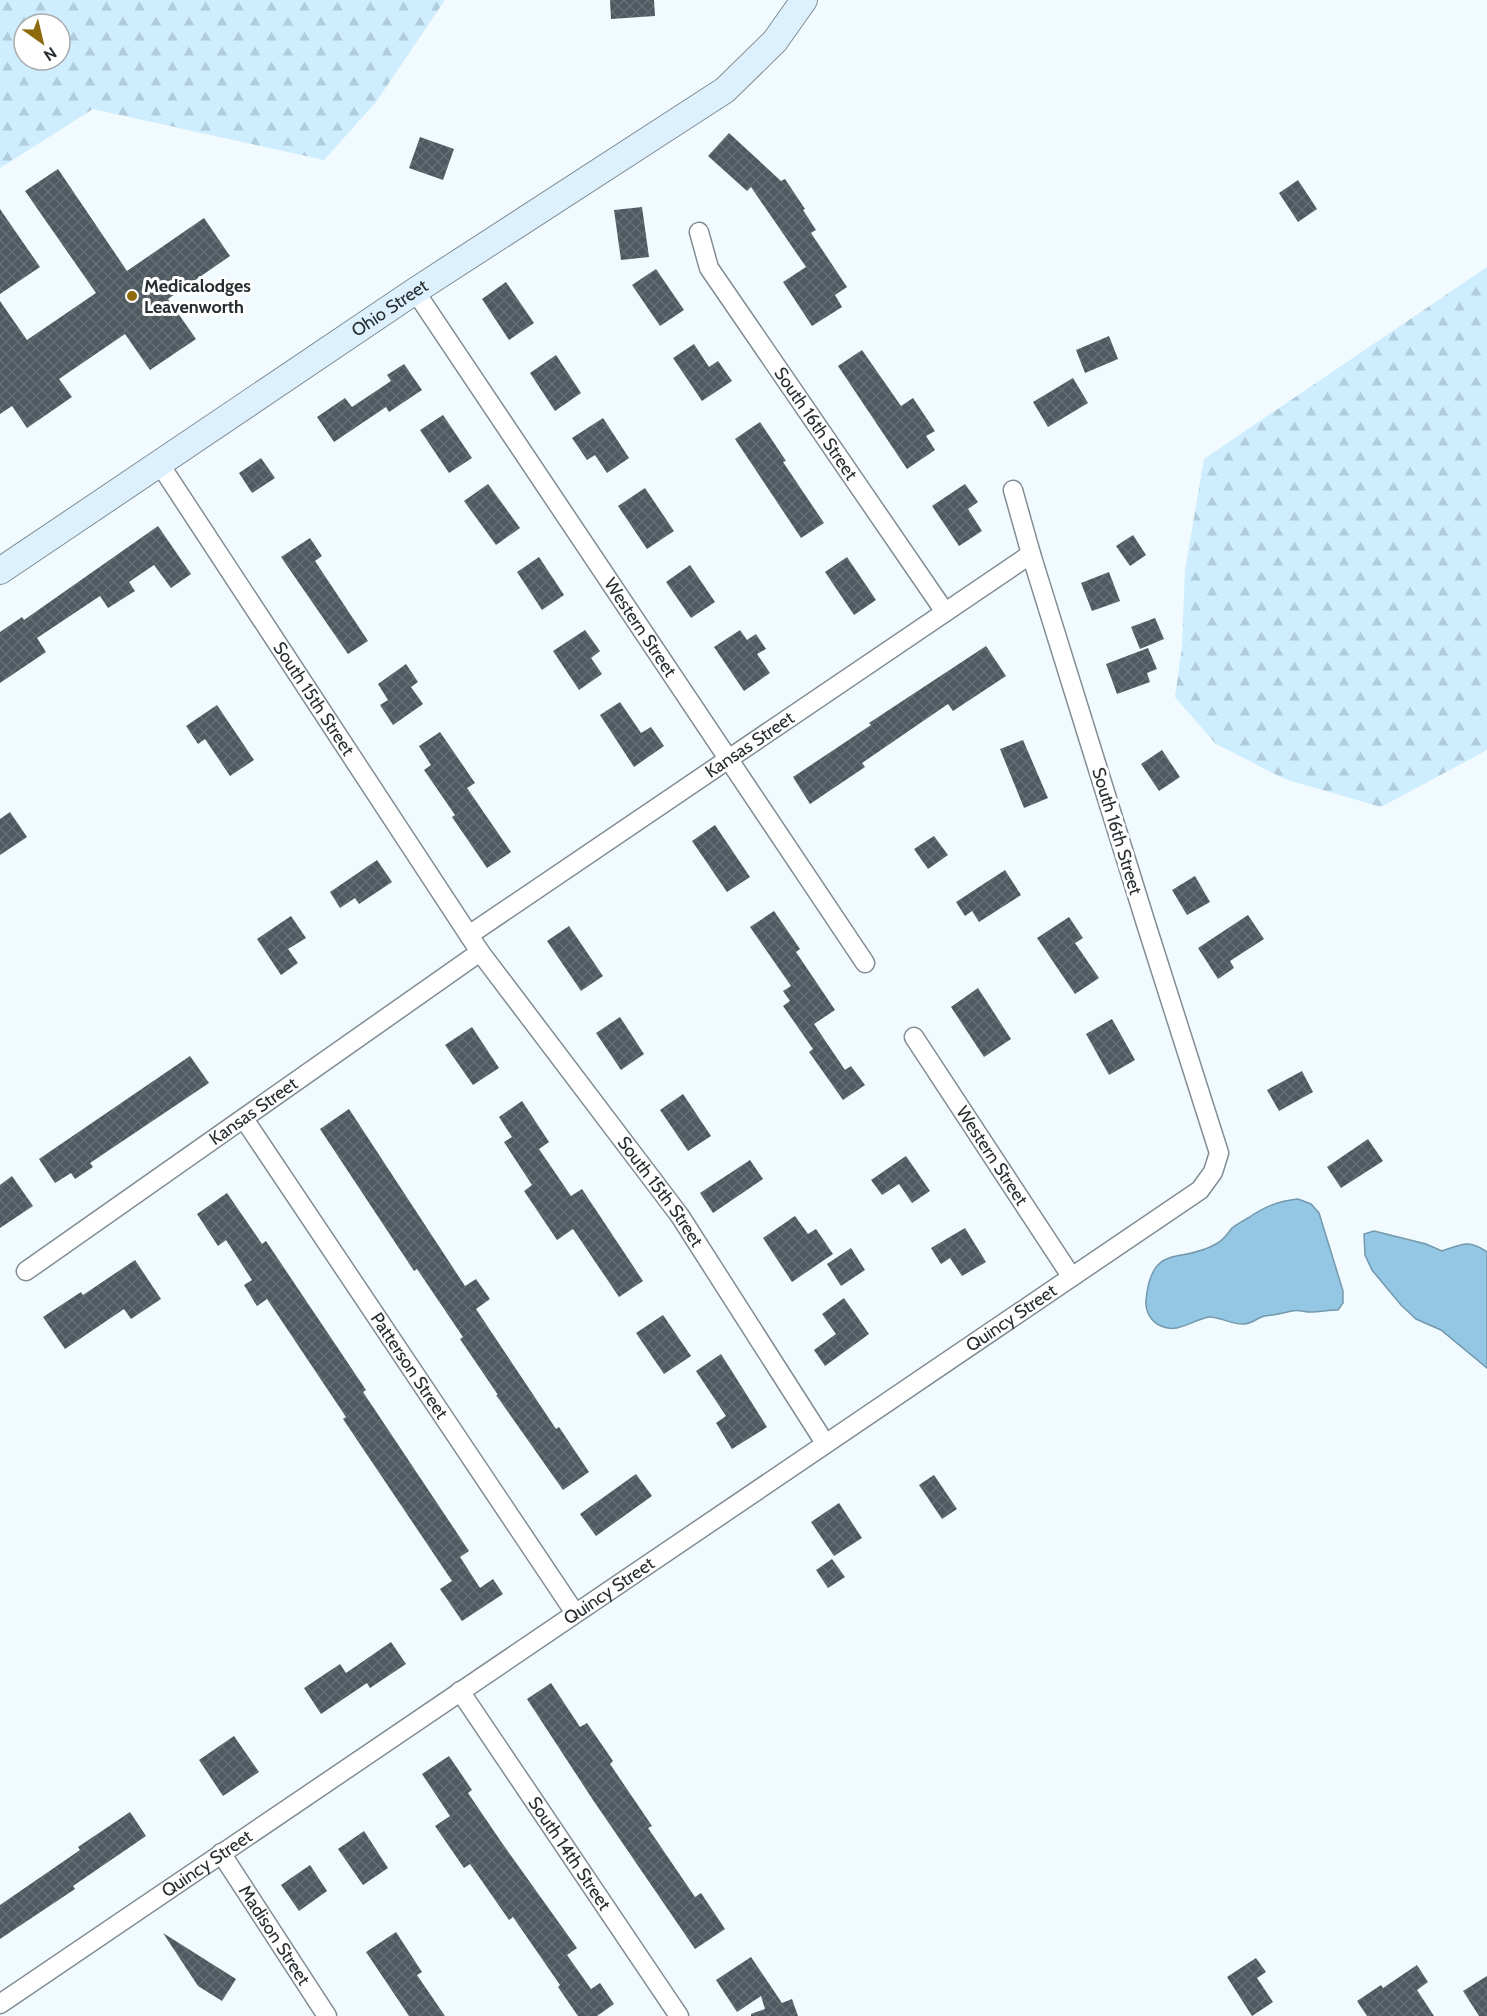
<svg xmlns="http://www.w3.org/2000/svg" width="1487" height="2016" font-family="Cabin,sans-serif">
  <defs>
    <pattern id="forest-firs" width="22" height="20" patternUnits="userSpaceOnUse" patternTransform="scale(1.5)"><rect width="22" height="20" fill="#ceedfe"/><path d="M5 1l3.5 6h-7zM16 11l3.5 6h-7z" fill="#b1ccda"/></pattern>
    <pattern id="building-cross-hatch" width="8" height="8" patternUnits="userSpaceOnUse" patternTransform="scale(1.5)"><rect width="8" height="8" fill="#4e5960"/><path d="M0 0l8 8M0 8l8-8" fill="none" stroke="#646e73"/></pattern>
  </defs>
  <rect width="100%" height="100%" fill="#f1fafe"/>
  <!-- forest -->
  <g fill="url(#forest-firs)" fill-rule="evenodd">
    <path d="M0 0H445L376 102 324 160 93 109 0 168ZM24 24H60V60H24Z"/>
    <path d="M1487 267V750L1381 807 1285 779 1216 744 1175 697 1182 647 1185 570 1204 459Z"/>
  </g>
  <!-- water -->
  <g fill="#94c7e3" stroke="#7499ad" stroke-width="1.5">
    <path d="M1298 1199 1311 1204 1319 1213 1343 1291V1303L1338 1310C1328 1310 1320 1312 1310 1312 1304 1312 1298 1309 1292 1311 1283 1313 1275 1315 1265 1316 1258 1317 1252 1324 1244 1324 1233 1325 1217 1316 1209 1317 1192 1320 1178 1334 1161 1326 1151 1322 1145 1311 1146 1300 1152 1241 1180 1265 1216 1244 1224 1240 1227 1234 1232 1228 1237 1224 1243 1221 1248 1218 1264 1207 1278 1201 1298 1199Z"/>
    <path d="M1374 1231 1426 1244 1442 1251C1462 1244 1469 1239 1487 1252V1368L1441 1330 1416 1319 1401 1305 1372 1270 1365 1255 1364 1234Z"/>
  </g>
  <!-- building -->
  <g fill="url(#building-cross-hatch)">
    <path d="M610 0H654L655 16 611 19Z"/>
    <path d="M729 133 781 181 785 179 805 209 803 210 816 230 811 233 847 287 835 295 842 307 812 326 783 282 806 267 751 187 747 191 708 156Z"/>
    <path d="M420 137 454 149 443 180 409 168Z"/>
    <path d="M58 169 127 271 204 218 230 256 168 299 196 339 150 370 125 334 59 379 72 397 27 428 12 406 0 414V301L27 340 96 293 25 191Z"/>
    <path d="M1298 180 1317 209 1298 222 1279 193Z"/>
    <path d="M642 207 649 257 621 260 614 210Z"/>
    <path d="M0 209 40 267 0 294Z"/>
    <path d="M656 269 684 310 660 326 632 285Z"/>
    <path d="M506 282 534 323 509 340 482 299Z"/>
    <path d="M1109 336 1118 359 1085 373 1076 350Z"/>
    <path d="M694 344 709 367 718 361 732 381 702 401 673 358Z"/>
    <path d="M862 350 901 406 913 398 935 431 926 436 935 450 907 469 838 366Z"/>
    <path d="M556 355 581 393 555 411 530 373Z"/>
    <path d="M404 364 422 390 389 412 386 407 334 442 317 417 345 398 352 407 391 381 387 375Z"/>
    <path d="M1073 378 1088 403 1048 427 1033 402Z"/>
    <path d="M443 415 472 458 449 473 420 430Z"/>
    <path d="M603 418 629 458 607 473 595 455 587 460 572 438Z"/>
    <path d="M760 422 786 461 783 462 824 523 801 538 735 439Z"/>
    <path d="M261 458 275 478 252 493 239 473Z"/>
    <path d="M488 484 520 528 496 545 464 501Z"/>
    <path d="M965 484 978 502 968 509 982 531 959 546 932 506Z"/>
    <path d="M645 488 674 531 647 549 618 506Z"/>
    <path d="M158 526 191 574 171 588 154 565 129 582 135 591 108 608 100 596 37 638 46 652 0 683V632L22 617 24 620Z"/>
    <path d="M1133 535 1146 555 1130 566 1116 546Z"/>
    <path d="M310 538 322 556 315 561 368 641 348 654 281 557Z"/>
    <path d="M539 557 564 595 542 610 517 572Z"/>
    <path d="M847 557 876 600 854 615 825 572Z"/>
    <path d="M690 565 715 602 691 618 666 582Z"/>
    <path d="M1109 572 1120 601 1092 611 1081 583Z"/>
    <path d="M1155 618 1164 639 1140 649 1131 627Z"/>
    <path d="M585 630 600 651 591 658 602 674 579 690 553 651Z"/>
    <path d="M740 630 747 640 756 634 766 649 757 654 770 673 744 691 714 647Z"/>
    <path d="M986 646 1006 676 953 711 948 704 862 763 865 767 810 804 793 777 871 725 869 723Z"/>
    <path d="M1148 648 1157 669 1147 673 1150 682 1117 694 1106 664Z"/>
    <path d="M406 664 418 682 411 687 423 704 393 725 380 705 388 700 378 684Z"/>
    <path d="M620 702 641 733 651 727 664 746 634 767 600 715Z"/>
    <path d="M217 705 254 760 230 776 205 739 198 744 186 726Z"/>
    <path d="M440 732 475 783 467 788 511 852 487 868 452 817 455 815 424 770 431 765 419 746Z"/>
    <path d="M1023 740 1048 798 1024 808 1000 749Z"/>
    <path d="M1162 750 1180 777 1159 791 1141 764Z"/>
    <path d="M10 812 27 837 0 855V819Z"/>
    <path d="M715 825 750 877 727 892 692 841Z"/>
    <path d="M934 836 948 855 928 869 914 849Z"/>
    <path d="M377 860 392 882 359 904 355 898 340 908 330 892Z"/>
    <path d="M1005 870 1021 895 979 922 972 911 965 916 956 902Z"/>
    <path d="M1195 876 1210 902 1187 915 1172 890Z"/>
    <path d="M774 911 800 949 796 952 835 1010 814 1024 845 1070 851 1066 865 1085 843 1100 809 1052 813 1049 783 1006 790 1001 783 991 791 986 750 927Z"/>
    <path d="M1248 915 1264 939 1230 961 1234 968 1218 979 1198 948Z"/>
    <path d="M291 916 306 938 288 949 298 963 281 975 257 939Z"/>
    <path d="M1069 917 1083 938 1075 943 1099 978 1075 994 1037 938Z"/>
    <path d="M569 926 603 976 581 991 547 941Z"/>
    <path d="M978 988 1011 1039 984 1057 951 1007Z"/>
    <path d="M620 1017 644 1054 621 1070 596 1033Z"/>
    <path d="M1112 1019 1135 1060 1109 1075 1086 1034Z"/>
    <path d="M472 1027 499 1068 473 1085 445 1045Z"/>
    <path d="M190 1056 209 1083 90 1163 93 1167 75 1179 71 1173 55 1183 39 1159Z"/>
    <path d="M1302 1071 1313 1092 1279 1111 1267 1090Z"/>
    <path d="M683 1094 711 1136 688 1151 660 1110Z"/>
    <path d="M522 1101 549 1142 539 1149 571 1196 582 1189 643 1281 619 1297 573 1229 557 1240 524 1191 532 1185 504 1142 512 1137 499 1117Z"/>
    <path d="M349 1109 465 1286 476 1279 490 1299 476 1309 556 1429 559 1427 589 1472 563 1490 496 1395H498L460 1339 463 1337 417 1269 414 1271 320 1129Z"/>
    <path d="M1368 1139 1383 1161 1341 1188 1327 1167Z"/>
    <path d="M906 1156 930 1191 912 1203 899 1184 882 1195 871 1180Z"/>
    <path d="M750 1160 763 1179 713 1213 700 1193Z"/>
    <path d="M12 1176 33 1206 0 1228V1185Z"/>
    <path d="M227 1193 262 1244 266 1241 366 1390 363 1392 469 1551 460 1557 480 1588 493 1579 503 1594 462 1621 440 1589 452 1581 343 1419 346 1417 267 1299 257 1306 244 1285 252 1280 226 1240 218 1246 197 1214Z"/>
    <path d="M795 1216 808 1234 816 1229 833 1254 792 1282 763 1238Z"/>
    <path d="M965 1228 986 1262 962 1276 950 1258 941 1264 931 1248Z"/>
    <path d="M851 1248 865 1270 841 1286 827 1264Z"/>
    <path d="M135 1260 161 1299 131 1319 124 1309 65 1349 43 1317 81 1292 83 1295Z"/>
    <path d="M844 1298 869 1334 825 1366 814 1350 836 1334 822 1314Z"/>
    <path d="M663 1315 691 1356 664 1374 636 1333Z"/>
    <path d="M721 1354 767 1427 732 1449 716 1423 726 1416 696 1371Z"/>
    <path d="M636 1474 652 1496 596 1536 580 1514Z"/>
    <path d="M934 1475 957 1509 942 1519 919 1485Z"/>
    <path d="M839 1503 862 1538 834 1556 811 1522Z"/>
    <path d="M832 1559 845 1577 828 1588 816 1570Z"/>
    <path d="M391 1642 406 1664 370 1688 367 1683 321 1714 304 1688 340 1664 346 1673Z"/>
    <path d="M551 1683 580 1727 587 1723 613 1761 610 1764 652 1826 648 1828 695 1897 701 1893 725 1929 695 1949 593 1800 527 1699Z"/>
    <path d="M234 1736 259 1772 223 1796 199 1760Z"/>
    <path d="M449 1756 472 1790 468 1793 502 1843 577 1948 567 1955 591 1989 600 1983 614 2004 597 2016H578L558 1987 560 1985 513 1917 509 1920 470 1864 464 1868 435 1826 450 1816 422 1774Z"/>
    <path d="M130 1812 146 1836 73 1886 75 1889 0 1939V1905L80 1850 78 1847Z"/>
    <path d="M364 1831 388 1868 363 1885 338 1849Z"/>
    <path d="M310 1865 327 1891 299 1911 281 1885Z"/>
    <path d="M396 1932 422 1972 417 1975 445 2016H409L366 1952Z"/>
    <path d="M163 1933 236 1979 222 2001 198 1986Z"/>
    <path d="M751 1957 782 2003 792 1999 798 2016H751V2014L765 2009 761 1996 737 2012 716 1980Z"/>
    <path d="M1256 1958 1266 1972 1257 1978 1273 2002 1252 2016 1227 1977Z"/>
    <path d="M1417 1965 1428 1982 1417 1990 1434 2016H1367L1357 2001 1381 1985 1383 1988Z"/>
    <path d="M1487 1976V2016H1479L1463 1991Z"/>
  </g>
  <g fill="none" stroke-linecap="round" stroke-linejoin="round">
    <!-- street casing -->
    <g stroke="#808d94" stroke-width="21">
      <g id="street">
        <path id="s1" d="M699 232 709 268 945 612"/>
        <path id="s2" d="M415 291 865 963"/>
        <path id="s3" d="M159 463 480 952 680 1216 825 1443"/>
        <path id="s4" d="M469 935 1031 554"/>
        <path id="s5" d="M914 1037 1071 1276"/>
        <path id="s6" d="M244 1119 575 1613"/>
        <path id="s7" d="M26 1271 480 952"/>
        <path id="s8" d="M460 1691 679 2016"/>
        <path id="s9" d="M221 1853 327 2016"/>
        <path id="s10" d="M0 2004 1200 1190 1213 1172 1219 1153 1147 927 1031 554 1013 490"/>
      </g>
    </g>
    <!-- secondary casing -->
    <g stroke="#808d94" stroke-width="28">
      <g id="secondary">
        <path id="s11" d="M0 571 415 291 725 90 775 41 804 0"/>
      </g>
    </g>
    <!-- street -->
    <use href="#street" stroke="#fff" stroke-width="18"/>
    <!-- secondary -->
    <use href="#secondary" stroke="#dcf1fd" stroke-width="26"/>
  </g>
  <!-- markers -->
  <circle fill="#8e6a0e" stroke="#fff" stroke-width="2" cx="132" cy="296" r="6"/>
  <g text-anchor="middle" dominant-baseline="central" stroke-width="6" stroke-linejoin="round" paint-order="stroke">
    <!-- poi labels -->
    <g font-size="18" font-weight="bold" fill="#282d30" stroke="#fff" text-anchor="start">
      <text x="144" y="286">Medicalodges<tspan x="144" dy="21">Leavenworth</tspan></text>
    </g>
    <!-- street labels -->
    <g font-size="18" fill="#282d30" stroke="#fff">
      <text stroke="none"><textPath href="#s11" startOffset="470">Ohio Street</textPath></text>
      <text stroke="none"><textPath href="#s1" startOffset="226">South 16th Street</textPath></text>
      <text stroke="none"><textPath href="#s2" startOffset="405">Western Street</textPath></text>
      <text stroke="none"><textPath href="#s3" startOffset="282">South 15th Street</textPath></text>
      <text stroke="none"><textPath href="#s4" startOffset="339">Kansas Street</textPath></text>
      <text transform="translate(1117 831) rotate(73)">South 16th Street</text>
      <text stroke="none"><textPath href="#s7" startOffset="278">Kansas Street</textPath></text>
      <text stroke="none"><textPath href="#s5" startOffset="142">Western Street</textPath></text>
      <text stroke="none"><textPath href="#s3" startOffset="885">South 15th Street</textPath></text>
      <text stroke="none"><textPath href="#s10" startOffset="1222">Quincy Street</textPath></text>
      <text stroke="none"><textPath href="#s6" startOffset="297">Patterson Street</textPath></text>
      <text stroke="none"><textPath href="#s10" startOffset="736">Quincy Street</textPath></text>
      <text stroke="none"><textPath href="#s8" startOffset="196">South 14th Street</textPath></text>
      <text stroke="none"><textPath href="#s10" startOffset="250">Quincy Street</textPath></text>
      <text stroke="none"><textPath href="#s9" startOffset="98">Madison Street</textPath></text>
    </g>
  </g>
  <!-- north arrow -->
  <g transform="translate(42 42) rotate(146)"><circle r="28" fill="#ffffff" stroke="#a9abac" stroke-width="1.5"/>
  <path d="M0-4.5L10 22L0 15L-10 22Z" fill="#8e6a0e"/>
  <text y="-9" font-size="16" font-weight="bold" text-anchor="middle" fill="#282d30">N</text>
  </g>
</svg>
